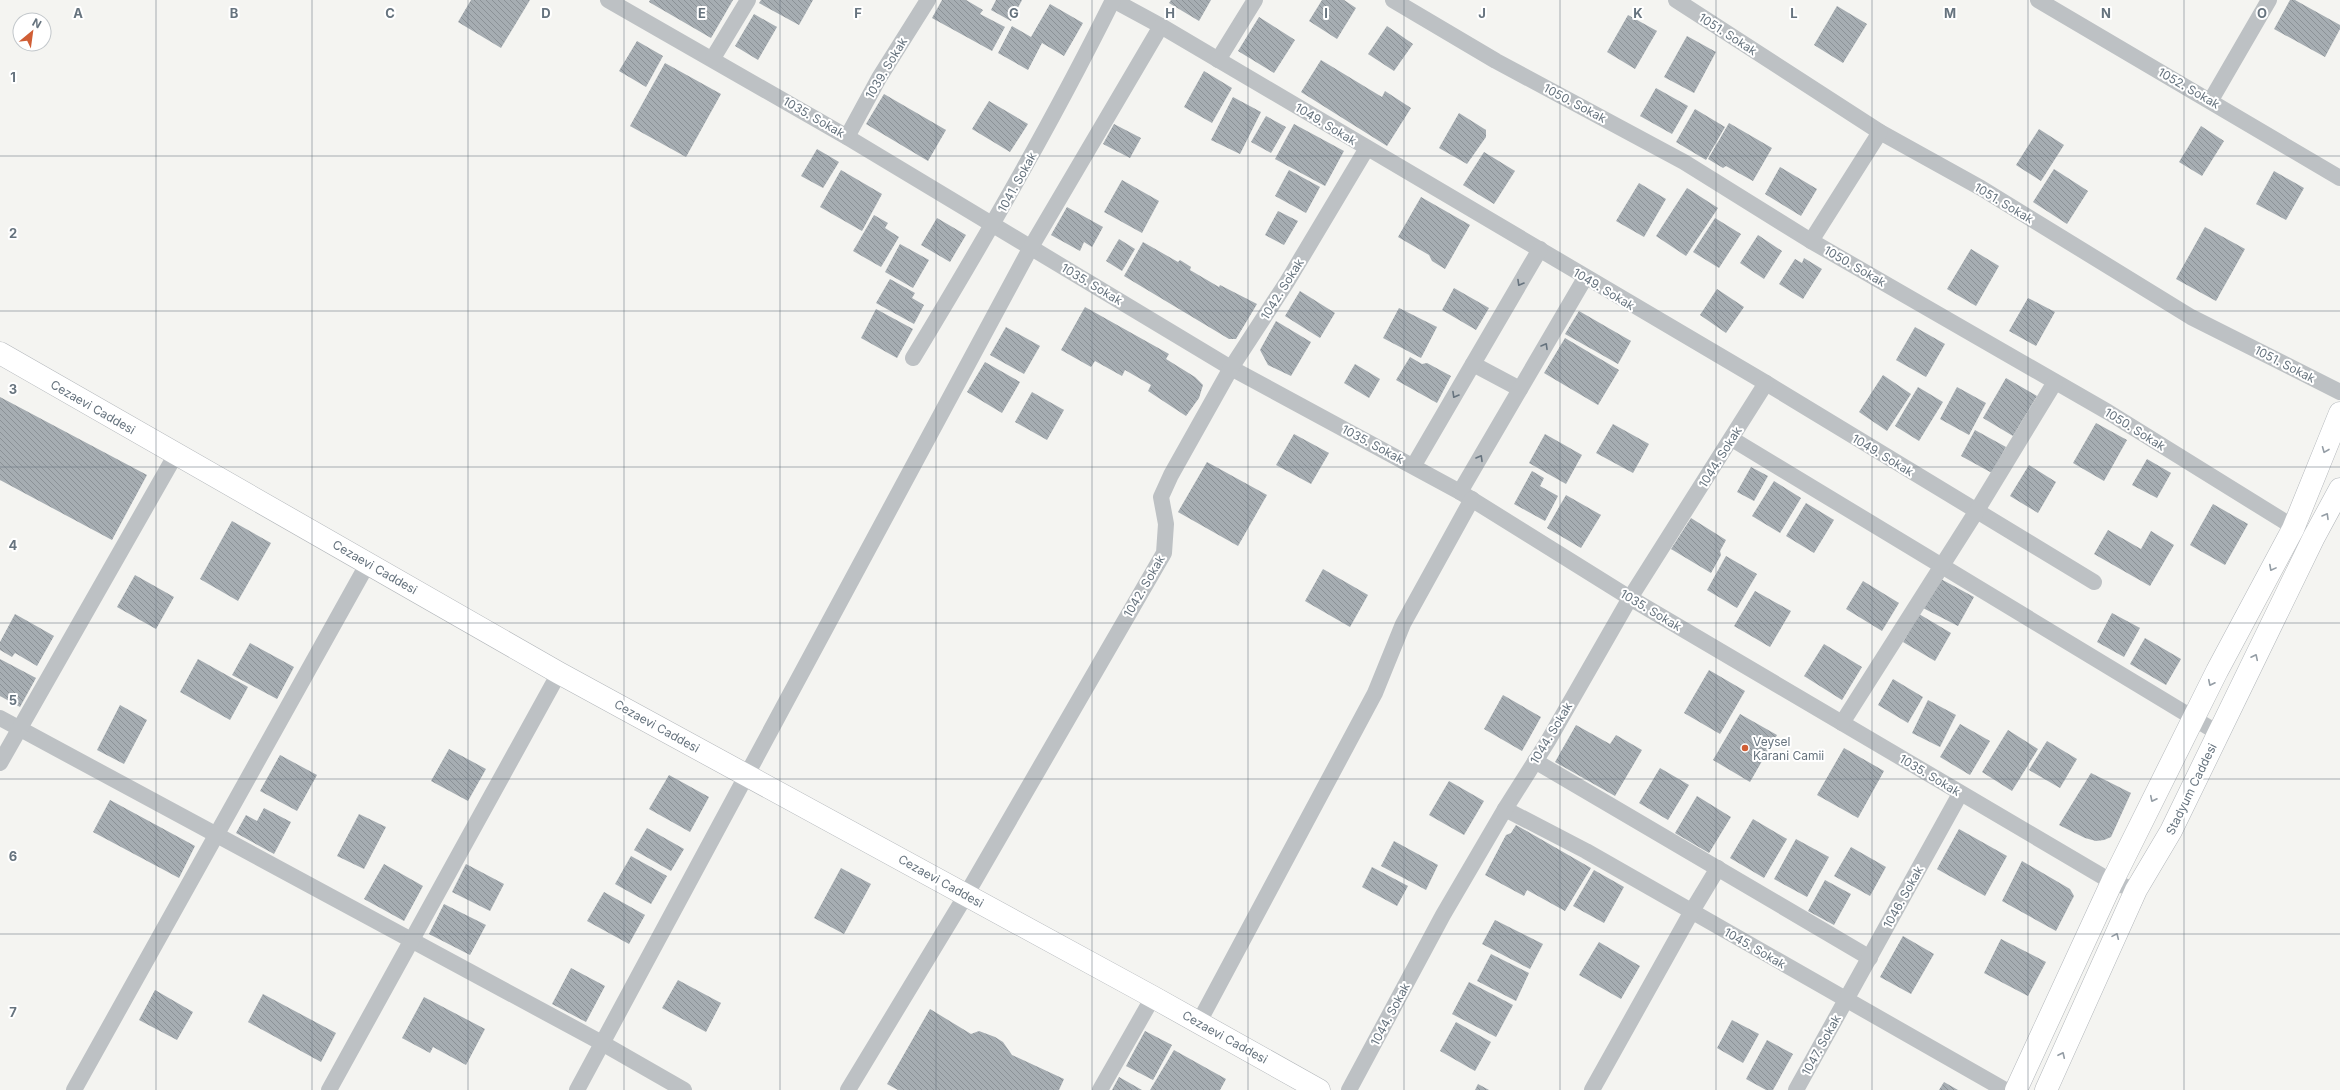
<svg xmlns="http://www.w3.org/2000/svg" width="2340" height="1090" font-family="Inter,sans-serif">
  <defs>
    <pattern id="building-back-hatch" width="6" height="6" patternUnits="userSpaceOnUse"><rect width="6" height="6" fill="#a6adb2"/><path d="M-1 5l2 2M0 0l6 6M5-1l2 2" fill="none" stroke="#8b9196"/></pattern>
  </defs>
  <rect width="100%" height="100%" fill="#f4f4f1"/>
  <!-- building -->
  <g fill="url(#building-back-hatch)">
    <path d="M471 0H530L501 48 458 22Z"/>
    <path d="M650 0H733L711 38 649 2Z"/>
    <path d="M761 0H813L799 25 759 3Z"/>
    <path d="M942 0H966L983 10 980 14 1005 27 992 51 932 18Z"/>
    <path d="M996 0H1022L1011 21 991 10Z"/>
    <path d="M1171 0H1211L1199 21 1169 3Z"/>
    <path d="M1322 0H1344L1356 8 1337 39 1309 21Z"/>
    <path d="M2290 0H2295L2340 25V29L2325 57 2274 29Z"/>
    <path d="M1050 4 1083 23 1064 56 1042 43 1028 70 998 53 1012 26 1031 37Z"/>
    <path d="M1837 6 1867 24 1843 63 1814 45Z"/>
    <path d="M754 14 777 27 758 60 735 46Z"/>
    <path d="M1628 15 1657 31 1635 69 1607 52Z"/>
    <path d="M1259 17 1295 40 1274 73 1238 51Z"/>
    <path d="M1387 26 1413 44 1394 71 1368 54Z"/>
    <path d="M1687 36 1716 52 1694 93 1664 77Z"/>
    <path d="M637 41 663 56 646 87 619 71Z"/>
    <path d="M1321 60 1382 97 1385 91 1411 108 1387 146 1301 92Z"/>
    <path d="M665 63 721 94 686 157 630 126Z"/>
    <path d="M1204 71 1232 88 1212 123 1184 107Z"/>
    <path d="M1656 88 1688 106 1672 134 1640 116Z"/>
    <path d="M884 94 946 130 928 161 866 124Z"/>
    <path d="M1233 97 1261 112 1240 154 1211 140Z"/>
    <path d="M989 101 1028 124 1010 152 972 129Z"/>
    <path d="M1695 109 1725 127 1706 160 1676 142Z"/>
    <path d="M1459 113 1486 130V137L1467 164 1439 148Z"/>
    <path d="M1266 116 1286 127 1271 153 1251 142Z"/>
    <path d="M1729 123 1772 148 1753 181 1726 166 1723 168 1708 159Z"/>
    <path d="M1114 124 1141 138 1130 158 1103 144Z"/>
    <path d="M1294 124 1344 151 1325 186 1275 159Z"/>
    <path d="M2201 126 2224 141 2202 176 2179 162Z"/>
    <path d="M2039 129 2064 145 2041 181 2016 165Z"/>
    <path d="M817 149 839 162 823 188 801 176Z"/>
    <path d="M1484 152 1515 171 1494 204 1463 185Z"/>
    <path d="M1780 167 1817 189 1801 216 1765 194Z"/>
    <path d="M2054 169 2088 191 2067 224 2033 202Z"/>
    <path d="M841 170 882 194 862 231 820 207Z"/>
    <path d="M1289 170 1320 187 1306 213 1275 196Z"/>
    <path d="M2274 171 2304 188 2286 220 2256 204Z"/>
    <path d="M1122 180 1159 201 1142 233 1104 212Z"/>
    <path d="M1639 183 1666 199 1644 237 1616 221Z"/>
    <path d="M1687 188 1718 208 1686 256 1656 236Z"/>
    <path d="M1421 197 1470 225 1445 269 1432 261 1429 255 1398 237Z"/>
    <path d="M1067 207 1103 227 1092 247 1084 242 1080 251 1051 235Z"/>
    <path d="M1278 211 1298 221 1284 245 1265 235Z"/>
    <path d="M874 215 888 223 885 228 899 237 881 267 853 251Z"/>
    <path d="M937 218 966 235 950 262 921 245Z"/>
    <path d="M1715 218 1741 234 1719 268 1693 252Z"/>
    <path d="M2205 227 2245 249 2216 301 2176 279Z"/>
    <path d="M1758 235 1782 251 1764 279 1740 263Z"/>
    <path d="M1119 239 1135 249 1122 271 1106 261Z"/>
    <path d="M1143 242 1178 262 1180 260 1191 267 1190 270 1219 287 1220 285 1257 304 1236 339H1229L1124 276Z"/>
    <path d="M900 244 929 260 913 288 885 272Z"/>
    <path d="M1971 249 1999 266 1976 306 1947 289Z"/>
    <path d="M1804 258 1822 269 1803 299 1779 284 1795 259 1802 263Z"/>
    <path d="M890 279 915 293 912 298 924 305 914 324 876 303Z"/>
    <path d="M1454 288 1489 308 1476 330 1442 310Z"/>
    <path d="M1717 289 1744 307 1726 333 1700 315Z"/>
    <path d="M1300 291 1335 313 1320 338 1285 316Z"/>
    <path d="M2028 298 2055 312 2036 346 2009 331Z"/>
    <path d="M1085 307 1169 354 1166 359 1195 377 1203 385 1199 398 1186 416 1148 391 1151 385 1125 370 1122 376 1095 361 1091 367 1061 350Z"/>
    <path d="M1399 308 1437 327 1421 358 1383 338Z"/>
    <path d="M876 309 913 329 897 358 861 338Z"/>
    <path d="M1579 311 1631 341 1618 364 1565 334Z"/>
    <path d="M1276 321 1311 342 1291 376 1268 365 1260 350Z"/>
    <path d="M1006 327 1040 346 1024 374 990 355Z"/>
    <path d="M1915 327 1945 344 1926 377 1896 360Z"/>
    <path d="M1565 338 1619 370 1598 405 1544 373Z"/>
    <path d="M1410 357 1422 364 1427 363 1451 376 1437 403 1396 380Z"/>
    <path d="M985 362 1020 382 1002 413 967 392Z"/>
    <path d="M1355 364 1380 379 1369 398 1344 383Z"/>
    <path d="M1883 375 1911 394 1887 431 1859 412Z"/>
    <path d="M2006 378 2037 396 2013 436 1983 418Z"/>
    <path d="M1918 387 1943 402 1919 441 1895 426Z"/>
    <path d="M1957 387 1986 403 1969 435 1940 419Z"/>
    <path d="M1032 392 1064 410 1047 440 1015 422Z"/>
    <path d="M0 397 147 475 112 540 0 480Z"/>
    <path d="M2096 423 2127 440 2104 481 2073 463Z"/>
    <path d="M1613 424 1649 444 1633 473 1596 453Z"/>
    <path d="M1975 430 2006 447 1992 473 1961 456Z"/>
    <path d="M1294 434 1329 453 1311 484 1276 465Z"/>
    <path d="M1545 434 1582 455 1566 484 1529 463Z"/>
    <path d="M2147 459 2171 473 2157 498 2132 485Z"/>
    <path d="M1207 462 1267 495 1238 546 1178 512Z"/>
    <path d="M2029 465 2056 482 2038 513 2010 496Z"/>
    <path d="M1751 467 1768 476 1754 501 1737 492Z"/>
    <path d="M1532 471 1544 478 1540 486 1558 496 1545 521 1514 504Z"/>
    <path d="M1774 481 1801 498 1780 533 1752 516Z"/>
    <path d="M1566 495 1601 515 1581 548 1547 528Z"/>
    <path d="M1806 503 1834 520 1814 553 1786 536Z"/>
    <path d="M2213 504 2248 524 2225 565 2190 545Z"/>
    <path d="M1691 518 1726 540 1720 551 1721 555 1711 573 1671 549Z"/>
    <path d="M232 521 271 543 238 601 200 579Z"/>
    <path d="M2108 530 2141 549 2151 531 2174 545 2150 586 2094 554Z"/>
    <path d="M1726 556 1757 574 1737 608 1707 590Z"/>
    <path d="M1323 569 1368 595 1350 627 1305 601Z"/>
    <path d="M135 575 174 597 156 629 117 607Z"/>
    <path d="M1939 578 1974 597 1958 626 1923 608Z"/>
    <path d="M1863 581 1899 603 1882 631 1846 609Z"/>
    <path d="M1755 591 1791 611 1770 647 1734 626Z"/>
    <path d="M2112 613 2140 628 2124 657 2097 642Z"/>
    <path d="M15 614 54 636 37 666 15 653 12 657 0 650V642Z"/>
    <path d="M1919 614 1951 633 1935 661 1903 642Z"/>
    <path d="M2145 638 2181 659 2166 685 2130 664Z"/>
    <path d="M250 643 294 667 277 699 232 675Z"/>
    <path d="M1824 644 1862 667 1842 700 1804 676Z"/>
    <path d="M0 659 36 678 20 707 0 696Z"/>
    <path d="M198 659 248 687 230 720 180 692Z"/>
    <path d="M1709 670 1745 691 1720 734 1684 713Z"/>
    <path d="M1893 679 1923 697 1908 723 1878 705Z"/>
    <path d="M1503 695 1541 717 1522 751 1484 729Z"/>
    <path d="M1928 700 1956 715 1940 747 1912 733Z"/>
    <path d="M120 705 147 720 124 764 97 750Z"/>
    <path d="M1740 714 1777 735 1750 782 1713 760Z"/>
    <path d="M1960 724 1990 741 1970 775 1940 757Z"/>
    <path d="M1576 725 1610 744 1616 735 1642 750 1615 796 1555 762Z"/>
    <path d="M2008 730 2038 749 2012 791 1982 772Z"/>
    <path d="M2047 741 2077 759 2060 788 2029 770Z"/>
    <path d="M1844 748 1884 771 1858 818 1817 795Z"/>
    <path d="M449 749 486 769 468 801 431 781Z"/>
    <path d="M280 755 317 775 297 811 260 791Z"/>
    <path d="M1660 768 1689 785 1668 820 1639 803Z"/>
    <path d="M2091 773 2131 793 2111 837 2104 840 2096 841 2085 838 2059 825Z"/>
    <path d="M669 775 709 797 690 832 649 809Z"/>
    <path d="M1449 781 1484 801 1464 835 1429 815Z"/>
    <path d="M1697 796 1731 817 1709 853 1675 833Z"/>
    <path d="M110 800 195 846 179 878 93 832Z"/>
    <path d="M264 808 291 822 274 854 236 833 246 815 257 821Z"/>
    <path d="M359 814 386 827 364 869 337 856Z"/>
    <path d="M1753 819 1787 839 1764 878 1730 858Z"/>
    <path d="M1516 825 1591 868 1565 911 1527 890 1524 896 1485 875 1506 835 1511 833Z"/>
    <path d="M647 828 684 849 671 871 634 850Z"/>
    <path d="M1959 829 2007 856 1985 896 1937 869Z"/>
    <path d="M1796 839 1829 857 1807 897 1774 879Z"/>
    <path d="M1394 841 1438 865 1426 890 1381 866Z"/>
    <path d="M1851 847 1886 867 1870 896 1834 876Z"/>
    <path d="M631 856 667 876 651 904 615 884Z"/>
    <path d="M2022 861 2070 889 2074 896 2056 931 2002 901Z"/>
    <path d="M384 864 423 886 404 921 364 899Z"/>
    <path d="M466 864 504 884 490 911 452 892Z"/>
    <path d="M1372 867 1408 886 1397 906 1362 887Z"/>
    <path d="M841 868 871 884 844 934 814 918Z"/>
    <path d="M1594 870 1624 887 1604 923 1573 906Z"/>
    <path d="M1825 880 1851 894 1834 925 1808 911Z"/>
    <path d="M604 892 645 915 629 944 587 921Z"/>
    <path d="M444 904 486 925 470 955 429 934Z"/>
    <path d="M1495 920 1543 944 1530 969 1482 944Z"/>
    <path d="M1903 936 1934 954 1911 994 1880 977Z"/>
    <path d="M2001 939 2046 962 2028 996 1984 973Z"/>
    <path d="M1599 942 1640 966 1621 999 1579 975Z"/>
    <path d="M1491 954 1529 973 1516 1001 1477 981Z"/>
    <path d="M571 968 605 986 586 1022 552 1004Z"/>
    <path d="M678 980 721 1003 706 1032 662 1008Z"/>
    <path d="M1469 982 1513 1005 1496 1037 1452 1014Z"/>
    <path d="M155 990 193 1012 177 1040 139 1020Z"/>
    <path d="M263 994 336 1033 321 1062 248 1022Z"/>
    <path d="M424 997 485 1029 466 1065 433 1047 430 1053 402 1038Z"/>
    <path d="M930 1009 971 1034 979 1031 995 1037 1003 1042 1012 1055 1064 1079 1059 1090H898L887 1084Z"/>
    <path d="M1732 1020 1759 1034 1743 1063 1717 1048Z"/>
    <path d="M1456 1022 1491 1042 1475 1071 1440 1051Z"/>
    <path d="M1145 1031 1172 1045 1153 1080 1126 1066Z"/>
    <path d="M1767 1040 1793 1054 1773 1090H1766L1746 1079Z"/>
    <path d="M1174 1050 1226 1079 1220 1090H1150Z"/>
    <path d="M1119 1077 1142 1090H1112Z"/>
    <path d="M1944 1082 1958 1090H1939Z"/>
    <path d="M1478 1084 1489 1090H1475Z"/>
  </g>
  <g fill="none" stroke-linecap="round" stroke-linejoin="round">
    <!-- secondary casing -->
    <g stroke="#b2b6ba" stroke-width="23">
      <g id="secondary">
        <path d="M0 353 559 673 1153 997 1319 1090"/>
        <path d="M2016 1090 2112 882 2217 671 2293 529 2340 413"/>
        <path d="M2046 1090 2136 890 2171 831 2314 537 2340 489"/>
      </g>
    </g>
    <!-- street -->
    <g stroke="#bdc1c4" stroke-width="16">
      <path d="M608 0 847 137 1231 368 1460 492 1630 598 2112 882 2136 890"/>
      <path d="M1113 0 1161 26 1766 383 2094 582"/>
      <path d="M1393 0 1496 61 1684 162 1811 241 2108 412 2303 533"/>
      <path d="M1676 0 1880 132 1981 188 2191 317 2340 392"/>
      <path d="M2038 0 2340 178"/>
      <path d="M713 58 748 0"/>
      <path d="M1218 60 1255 0"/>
      <path d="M2211 100 2269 0"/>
      <path d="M847 137 879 78 928 0"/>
      <path d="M1811 241 1880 132"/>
      <path d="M913 358C984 241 1052 123 1113 0"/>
      <path d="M1473 364 1520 389"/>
      <path d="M1732 439 2218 733"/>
      <path d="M1414 465 1540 249"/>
      <path d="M1460 492 1585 278"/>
      <path d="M0 718 602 1043 684 1090"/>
      <path d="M1842 723 1976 512 2055 382"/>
      <path d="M1535 761 1870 958"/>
      <path d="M0 763 176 454"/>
      <path d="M1505 809 1586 851 2005 1090"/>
      <path d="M1199 1022 1375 693 1403 624 1472 499"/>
      <path d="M74 1090 368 563"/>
      <path d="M329 1090 559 673"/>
      <path d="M577 1090 1031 247 1161 26"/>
      <path d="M848 1090 966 895 1164 553 1166 524 1161 497 1171 475 1231 368 1287 282 1367 148"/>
      <path d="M1100 1090 1153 997"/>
      <path d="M1349 1090 1443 915 1505 809 1548 741 1630 598 1766 383"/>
      <path d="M1592 1090 1692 911 1718 868"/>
      <path d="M1796 1090 1960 794"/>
    </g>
    <!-- secondary -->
    <use href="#secondary" stroke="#fff" stroke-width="22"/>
  </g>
  <!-- one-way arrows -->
  <defs><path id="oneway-chevron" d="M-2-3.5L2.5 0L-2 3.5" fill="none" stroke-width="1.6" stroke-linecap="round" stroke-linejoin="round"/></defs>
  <g stroke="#66737e">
    <use href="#oneway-chevron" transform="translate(1520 283) rotate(120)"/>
    <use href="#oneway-chevron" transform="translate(1545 346) rotate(-60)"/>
    <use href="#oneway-chevron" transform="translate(1455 395) rotate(120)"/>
    <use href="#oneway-chevron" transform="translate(1480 458) rotate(-60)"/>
  </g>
  <g stroke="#949da5">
    <use href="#oneway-chevron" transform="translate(2325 450) rotate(112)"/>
    <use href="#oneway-chevron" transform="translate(2326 516) rotate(-60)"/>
    <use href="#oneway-chevron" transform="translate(2272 568) rotate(118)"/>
    <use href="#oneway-chevron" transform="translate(2255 657) rotate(-64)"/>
    <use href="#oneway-chevron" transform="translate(2211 683) rotate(116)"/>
    <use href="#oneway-chevron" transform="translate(2153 799) rotate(116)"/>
    <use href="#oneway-chevron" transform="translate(2116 936) rotate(-66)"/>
    <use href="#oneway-chevron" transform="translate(2062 1055) rotate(-65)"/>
  </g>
  <!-- grid -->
  <path fill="none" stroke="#66737e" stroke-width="1" stroke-opacity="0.55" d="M156 0V1090M312 0V1090M468 0V1090M624 0V1090M780 0V1090M936 0V1090M1092 0V1090M1248 0V1090M1404 0V1090M1560 0V1090M1716 0V1090M1872 0V1090M2028 0V1090M2184 0V1090M0 156H2340M0 311H2340M0 467H2340M0 623H2340M0 779H2340M0 934H2340"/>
  <!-- markers -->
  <circle fill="#d05e35" stroke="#fff" stroke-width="1.5" cx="1745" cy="748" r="4"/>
  <g text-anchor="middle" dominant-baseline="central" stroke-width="4" stroke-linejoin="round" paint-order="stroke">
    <!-- street labels -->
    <g font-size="12" fill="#66737e" stroke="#fff">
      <text transform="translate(1728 34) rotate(33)">1051. Sokak</text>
      <text transform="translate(886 68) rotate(-59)">1039. Sokak</text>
      <text transform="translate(2189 88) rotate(30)">1052. Sokak</text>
      <text transform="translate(1575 103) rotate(28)">1050. Sokak</text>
      <text transform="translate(814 117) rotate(30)">1035. Sokak</text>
      <text transform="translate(1326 124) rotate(31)">1049. Sokak</text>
      <text transform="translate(1017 182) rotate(-61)">1041. Sokak</text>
      <text transform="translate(2004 203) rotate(31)">1051. Sokak</text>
      <text transform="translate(1855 266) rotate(30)">1050. Sokak</text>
      <text transform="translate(1092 284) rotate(31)">1035. Sokak</text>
      <text transform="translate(1282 289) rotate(-58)">1042. Sokak</text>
      <text transform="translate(1604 289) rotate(31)">1049. Sokak</text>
      <text transform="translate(2285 364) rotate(27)">1051. Sokak</text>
      <text transform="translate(93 407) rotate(30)">Cezaevi Caddesi</text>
      <text transform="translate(2135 429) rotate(32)">1050. Sokak</text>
      <text transform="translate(1373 444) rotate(28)">1035. Sokak</text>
      <text transform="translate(1883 455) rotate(31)">1049. Sokak</text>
      <text transform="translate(1720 457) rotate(-58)">1044. Sokak</text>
      <text transform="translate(375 567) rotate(30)">Cezaevi Caddesi</text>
      <text transform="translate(1144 586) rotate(-60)">1042. Sokak</text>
      <text transform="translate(1651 610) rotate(31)">1035. Sokak</text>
      <text transform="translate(657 726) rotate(29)">Cezaevi Caddesi</text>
      <text transform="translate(1551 733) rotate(-59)">1044. Sokak</text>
      <text transform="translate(1930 775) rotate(31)">1035. Sokak</text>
      <text transform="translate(2191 789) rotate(-64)">Stadyum Caddesi</text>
      <text transform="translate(941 881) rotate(29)">Cezaevi Caddesi</text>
      <text transform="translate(1903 897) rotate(-61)">1046. Sokak</text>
      <text transform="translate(1755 948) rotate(30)">1045. Sokak</text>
      <text transform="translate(1390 1014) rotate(-62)">1044. Sokak</text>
      <text transform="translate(1225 1037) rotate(29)">Cezaevi Caddesi</text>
      <text transform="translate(1821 1045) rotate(-61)">1047. Sokak</text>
    </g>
    <!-- poi labels -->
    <g font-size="12" fill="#66737e" stroke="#fff" text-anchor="start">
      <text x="1753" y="741">Veysel<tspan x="1753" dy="14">Karani Camii</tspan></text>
    </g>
  </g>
  <g font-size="13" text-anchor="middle" font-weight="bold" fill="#66737e" stroke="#fff" stroke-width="4" stroke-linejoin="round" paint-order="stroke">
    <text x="78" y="18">A</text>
    <text x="234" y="18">B</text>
    <text x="390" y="18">C</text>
    <text x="546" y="18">D</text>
    <text x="702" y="18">E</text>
    <text x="858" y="18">F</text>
    <text x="1014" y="18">G</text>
    <text x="1170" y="18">H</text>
    <text x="1326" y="18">I</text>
    <text x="1482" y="18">J</text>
    <text x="1638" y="18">K</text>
    <text x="1794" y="18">L</text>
    <text x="1950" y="18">M</text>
    <text x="2106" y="18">N</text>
    <text x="2262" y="18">O</text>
    <text x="13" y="82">1</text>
    <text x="13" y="238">2</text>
    <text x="13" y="394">3</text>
    <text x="13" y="550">4</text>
    <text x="13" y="705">5</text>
    <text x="13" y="861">6</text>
    <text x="13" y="1017">7</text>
  </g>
  <!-- north arrow -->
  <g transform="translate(32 32) rotate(29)"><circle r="19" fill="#ffffff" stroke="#c2c7cb"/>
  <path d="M0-3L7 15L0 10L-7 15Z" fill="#d05e35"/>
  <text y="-6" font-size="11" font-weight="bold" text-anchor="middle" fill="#66737e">N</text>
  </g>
</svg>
